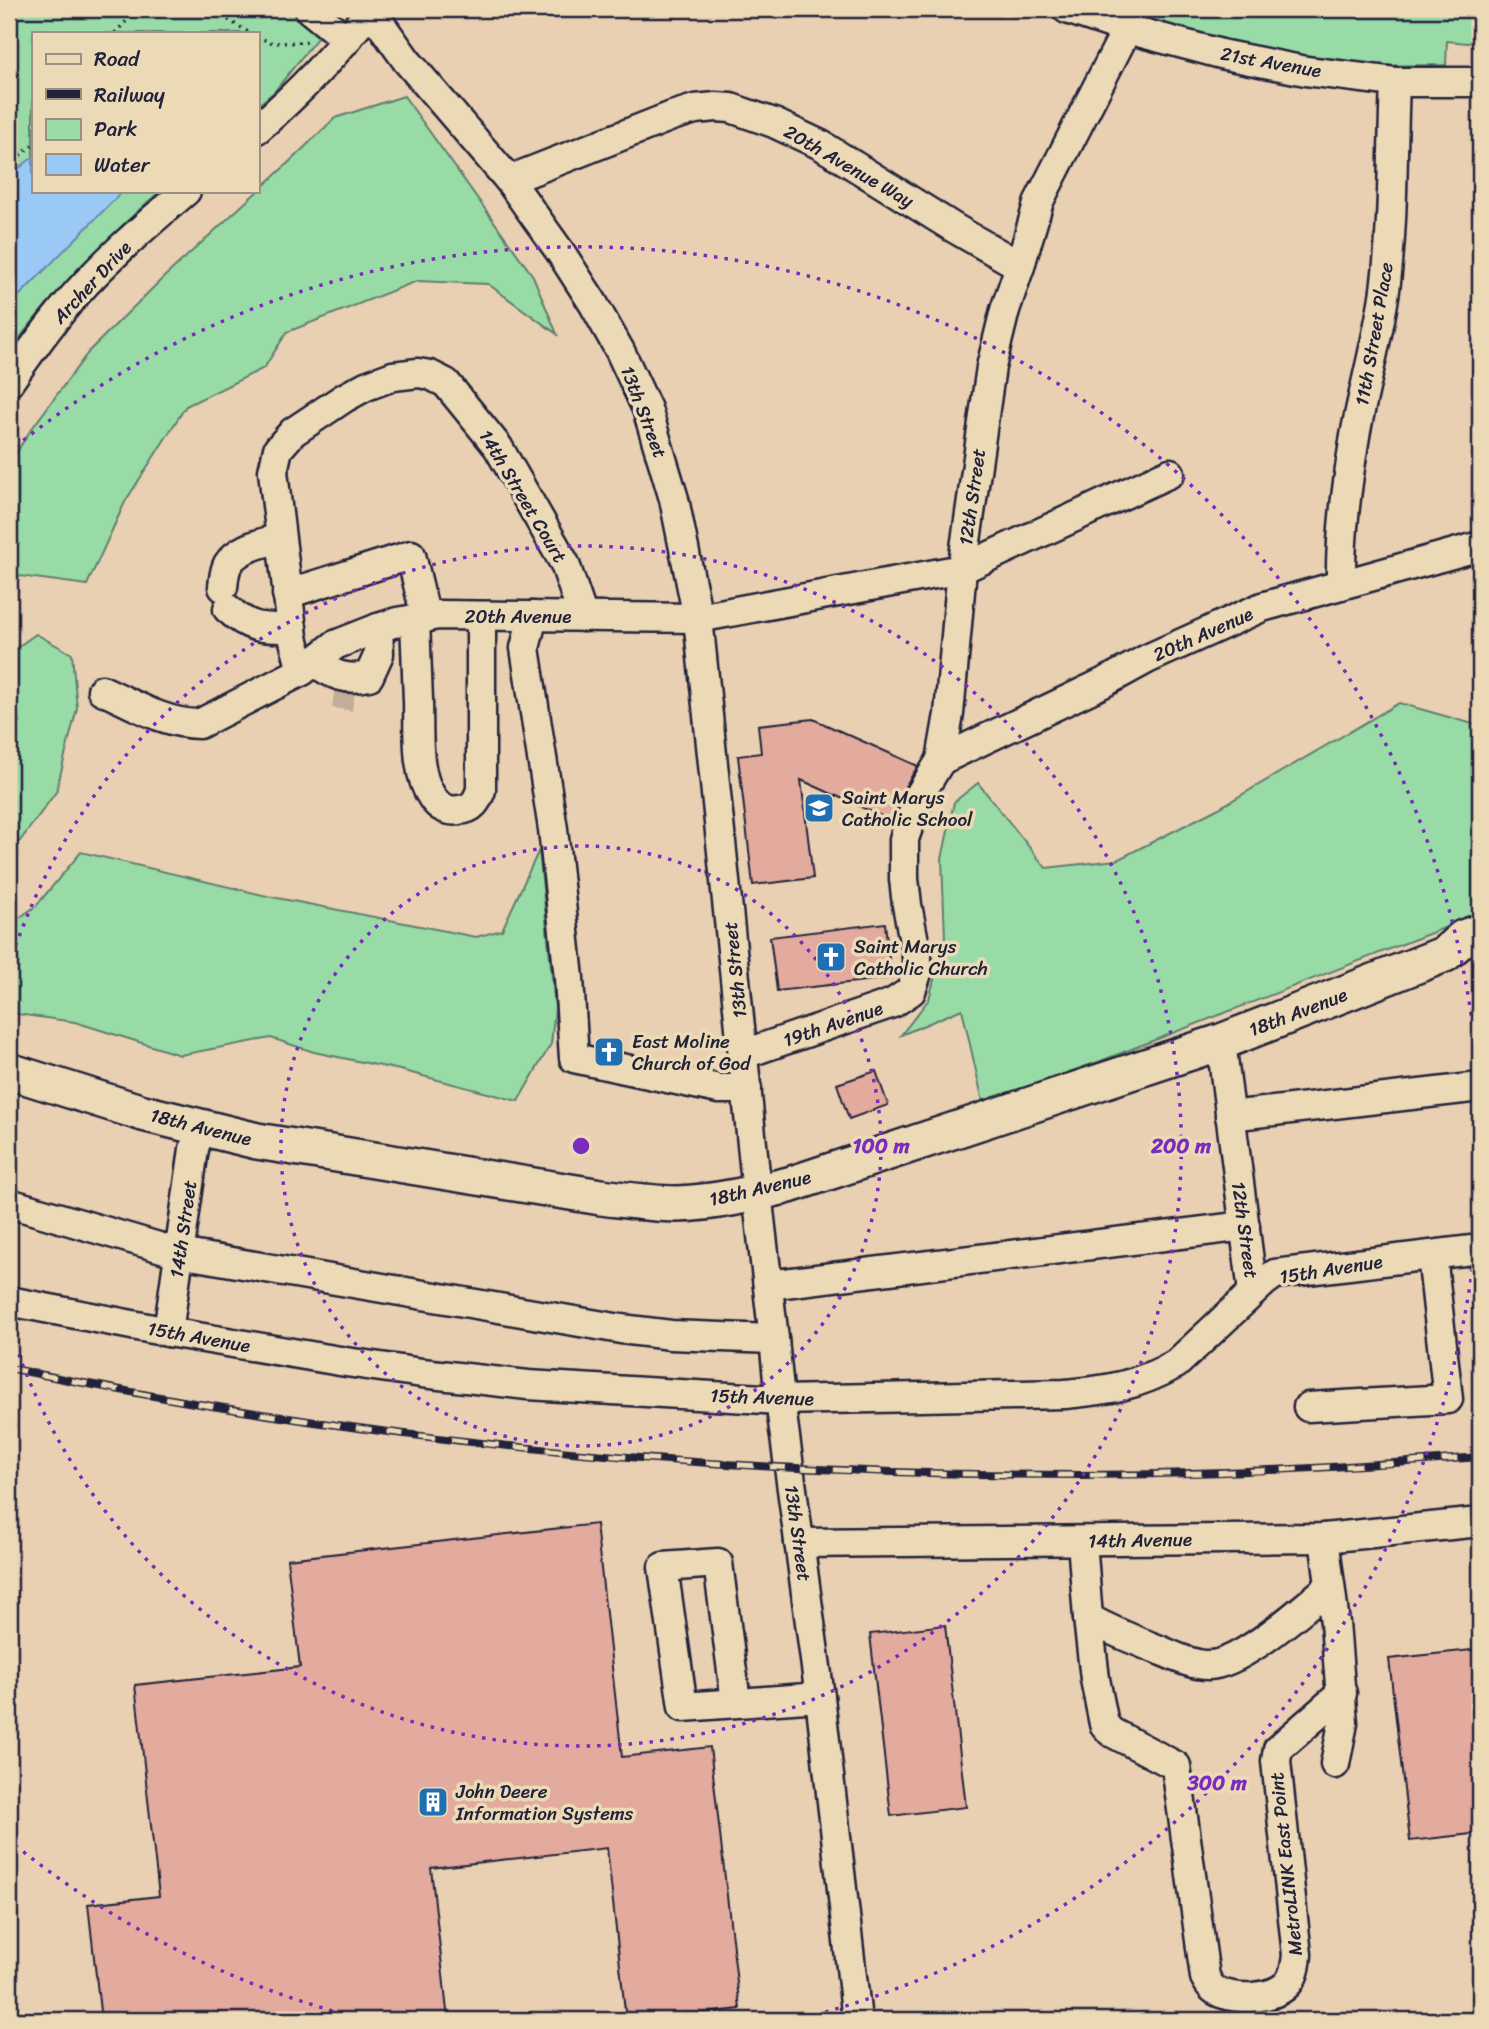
<svg xmlns="http://www.w3.org/2000/svg" width="1489" height="2029" font-family="Sriracha,sans-serif">
  <rect width="100%" height="100%" fill="#ead0b2"/>
  <filter id="ink" filterUnits="userSpaceOnUse"><feTurbulence type="fractalNoise" baseFrequency=".0143" numOctaves="2"/><feDisplacementMap in="SourceGraphic" scale="14" xChannelSelector="R" yChannelSelector="G"/><feConvolveMatrix kernelMatrix="1 2 1 2 8 2 1 2 1" color-interpolation-filters="sRGB"/></filter>
  <g filter="url(#ink)">
    <!-- green -->
    <g fill="#99dba6" stroke="#5e7e70" stroke-width="2">
      <path d="M9 9H340L274 92 257 106V33H33V191H160C108 237 50 296 9 352Z"/>
      <path d="M1102 9H1480V40L1468 43 1447 41 1446 65 1340 66 1272 54Z"/>
      <path d="M404 96 533 276 557 334 488 284 417 281 287 332 264 368 186 406 125 502 87 585 12 575 9 578V464L30 431 90 350 163 278 285 166 335 118Z"/>
      <path d="M36 634 72 654 77 708 56 792 20 841 9 846V730L20 722 9 698V653Z"/>
      <path d="M1399 703 1480 726V914L1098 1062 983 1102 962 1009 901 1035 929 999 945 938 942 859 954 802 978 783 1046 868 1117 860 1219 808Z"/>
      <path d="M539 850 555 1008 551 1044 518 1101 400 1070 314 1052 271 1038 180 1055 75 1022 9 1013V925L36 906 81 852 267 896 476 937 502 930Z"/>
    </g>
    <!-- water -->
    <path fill="#9ac9f5" stroke="#6a86ab" stroke-width="2" d="M33 157V191H123L9 306V176Z"/>
    <!-- building -->
    <g fill="#e3aa9e" stroke="#22223b" stroke-width="2">
      <path d="M813 719 918 766 903 790 892 821 801 780 813 878 753 885 738 756 761 753 758 725Z"/>
      <path d="M885 923 891 978 777 991 770 937Z"/>
      <path d="M876 1071 888 1105 849 1119 837 1084Z"/>
      <path d="M596 1524 622 1757 710 1747 740 2009 643 2020H626L607 1848 431 1868 448 2020H101L88 1904 159 1896 135 1685 300 1667 287 1559Z"/>
      <path d="M945 1625 966 1807 891 1816 870 1634Z"/>
      <path d="M1480 1649V1833L1410 1841 1389 1659Z"/>
    </g>
    <g fill="none" stroke-linecap="round" stroke-linejoin="round">
      <!-- minor-tunnel -->
      <path stroke="#c2ad9a" stroke-width="28" stroke-dasharray="28 14" stroke-linecap="butt" d="M334 694 354 697"/>
      <!-- minor casing -->
      <g stroke="#22223b" stroke-width="33">
        <g id="minor">
          <path d="M309 9 347 40"/>
          <path d="M370 9 407 61 509 180 561 253 593 303 620 351 647 409 674 499 698 618 757 1193 774 1339 780 1400 820 1697 857 2020"/>
          <path d="M1067 9 1127 29 1225 55 1306 71 1395 82H1480"/>
          <path d="M257 129C299 93 337 53 371 9"/>
          <path d="M509 180 672 116 695 109 716 107 731 108 774 123 821 145 954 228 1020 266"/>
          <path d="M9 382C33 348 57 314 86 283 117 250 152 220 186 191"/>
          <path d="M1341 585C1340 535 1347 485 1355 436 1364 387 1378 339 1385 290 1394 221 1392 151 1395 82"/>
          <path d="M223 587C224 580 224 571 228 564 238 547 264 543 280 538"/>
          <path d="M287 594 411 555 426 618"/>
          <path d="M228 609C251 630 263 628 292 628"/>
          <path d="M533 616 525 648 553 829 569 978 574 1058 719 1089H747"/>
          <path d="M415 619C416 647 417 674 418 701 419 729 415 773 432 797 438 807 448 812 459 810 473 809 477 801 481 790V616"/>
          <path d="M313 661C332 675 346 681 369 676L379 654 378 628"/>
          <path d="M302 671 293 637 276 497 273 471 278 449 293 432 344 398 366 386 393 376 418 373 430 375 446 383 498 447 565 564 583 617"/>
          <path d="M102 690C133 704 165 724 199 724L302 671 335 645 378 628 397 622 439 615 698 618 962 569 1170 473"/>
          <path d="M941 760 1105 682 1147 659 1262 607 1480 546"/>
          <path d="M1221 1042 1253 1292"/>
          <path d="M744 1054 893 1003 911 991 917 973V957L907 905 904 879V839L919 796 941 760 949 714 962 569 991 367 1005 310 1020 266 1039 201 1127 29"/>
          <path d="M1230 1116 1480 1087"/>
          <path d="M9 1203 179 1253 621 1329 671 1335 774 1339"/>
          <path d="M768 1285 1245 1226"/>
          <path d="M9 1301 168 1332 346 1362 422 1373 528 1385 780 1400 1065 1394C1108 1390 1137 1386 1176 1364L1264 1282 1275 1274 1480 1249"/>
          <path d="M168 1332 194 1149 200 1128"/>
          <path d="M1308 1407 1448 1399 1432 1255"/>
          <path d="M1324 1538 1335 1623 1343 1723 1335 1764"/>
          <path d="M1082 1541 1088 1618 1095 1679 1104 1724 1111 1732 1176 1766 1205 1977C1208 1982 1210 1987 1215 1990 1233 2001 1275 2000 1289 1982 1295 1974 1296 1965 1297 1955L1276 1761 1278 1749 1342 1693"/>
          <path d="M799 1543 1324 1538 1480 1522"/>
          <path d="M1088 1618C1111 1631 1136 1641 1162 1651 1176 1657 1192 1665 1208 1665 1240 1666 1305 1607 1330 1586"/>
          <path d="M736 1702 718 1563 663 1567 683 1707 820 1697"/>
        </g>
      </g>
      <!-- major casing -->
      <g stroke="#22223b" stroke-width="40">
        <path id="major" d="M9 1071 143 1113 257 1141 601 1197C626 1200 652 1204 677 1204 715 1203 752 1194 789 1185L1221 1042 1445 954 1463 938 1480 932"/>
      </g>
      <!-- path -->
      <g stroke="#22223b" stroke-width="3.5" stroke-dasharray="2 5" stroke-linecap="butt">
        <path d="M210 9 250 33"/>
        <path d="M115 33 138 9"/>
        <path d="M257 37 273 43 310 42"/>
        <path d="M9 164 33 145"/>
      </g>
      <!-- minor -->
      <use href="#minor" stroke="#ecdab7" stroke-width="28"/>
      <!-- major -->
      <use href="#major" stroke="#ecdab7" stroke-width="35"/>
      <!-- rail casing -->
      <g stroke="#22223b" stroke-width="8">
        <path id="rail" d="M9 1368C361 1442 720 1475 1079 1475 1213 1475 1347 1467 1480 1457"/>
      </g>
      <!-- rail -->
      <use href="#rail" stroke="#ecdab7" stroke-width="5" stroke-dasharray="16" stroke-linecap="butt"/>
    </g>
  </g>
  <!-- distance rings -->
  <g fill="none" stroke="#7b2cbf" stroke-width="3.5" stroke-dasharray="3.5 7">
    <circle cx="581" cy="1146" r="300"/>
    <path d="M9 966A600 600 0 1 1 9 1326"/>
    <path d="M1480 1185A900 900 0 0 1 799 2019M363 2019A900 900 0 0 1 15 1845M15 447A900 900 0 0 1 1480 1107"/>
  </g>
  <!-- icons -->
  <defs>
    <g id="school-square" transform="scale(1.575)"><rect x="-9" y="-9" width="18" height="18" rx="4" fill="#1f6fb2" stroke="#ecdab7"/><path d="M0-5L7-2L0 1L-7-2ZM-4 1L0 2.5L4 1V4Q0 6-4 4Z" fill="#fff"/></g>
    <g id="church-square" transform="scale(1.575)"><rect x="-9" y="-9" width="18" height="18" rx="4" fill="#1f6fb2" stroke="#ecdab7"/><path d="M-1.2-6h2.4v3.5h3.3v2.4h-3.3V6h-2.4V-.1h-3.3v-2.4h3.3Z" fill="#fff"/></g>
    <g id="building-square" transform="scale(1.575)"><rect x="-9" y="-9" width="18" height="18" rx="4" fill="#1f6fb2" stroke="#ecdab7"/><path d="M-4-6H4V6H1V3H-1V6H-4ZM-2.5-4.3h1.7v1.8h-1.7ZM.8-4.3h1.7v1.8H.8ZM-2.5-1h1.7V.8h-1.7ZM.8-1h1.7V.8H.8Z" fill="#fff"/></g>
  </defs>
  <g fill-rule="evenodd">
    <use href="#school-square" x="819" y="808"/>
    <use href="#church-square" x="831" y="957"/>
    <use href="#church-square" x="609" y="1052"/>
    <use href="#building-square" x="433" y="1802"/>
  </g>
  <g text-anchor="middle" dominant-baseline="central" stroke-width="7" stroke-linejoin="round" paint-order="stroke">
    <!-- street labels -->
    <g font-size="19" fill="#22223b" stroke="#ecdab7">
      <text transform="translate(1271 62) rotate(10)">21st Avenue</text>
      <text transform="translate(849 166) rotate(30)">20th Avenue Way</text>
      <text transform="translate(92 282) rotate(-47)">Archer Drive</text>
      <text transform="translate(1374 334) rotate(-80)">11th Street Place</text>
      <text transform="translate(644 412) rotate(69)">13th Street</text>
      <text transform="translate(523 496) rotate(59)">14th Street Court</text>
      <text transform="translate(972 497) rotate(-82)">12th Street</text>
      <text x="518" y="616">20th Avenue</text>
      <text transform="translate(1203 634) rotate(-24)">20th Avenue</text>
      <text transform="translate(735 970) rotate(-96)">13th Street</text>
      <text transform="translate(1298 1012) rotate(-21)">18th Avenue</text>
      <text transform="translate(833 1024) rotate(-19)">19th Avenue</text>
      <text transform="translate(201 1127) rotate(14)">18th Avenue</text>
      <text transform="translate(760 1188) rotate(-13)">18th Avenue</text>
      <text transform="translate(183 1229) rotate(-82)">14th Street</text>
      <text transform="translate(1245 1230) rotate(82)">12th Street</text>
      <text transform="translate(1331 1269) rotate(-9)">15th Avenue</text>
      <text transform="translate(199 1337) rotate(10)">15th Avenue</text>
      <text transform="translate(762 1397) rotate(2)">15th Avenue</text>
      <text transform="translate(798 1533) rotate(82)">13th Street</text>
      <text transform="translate(1140 1540) rotate(-1)">14th Avenue</text>
      <text transform="translate(1286 1864) rotate(-96)">MetroLINK East Point</text>
    </g>
    <!-- poi labels -->
    <g font-size="19" fill="#22223b" stroke="#ecdab7" text-anchor="start">
      <text x="842" y="797">Saint Marys<tspan x="842" dy="22">Catholic School</tspan></text>
      <text x="854" y="946">Saint Marys<tspan x="854" dy="22">Catholic Church</tspan></text>
      <text x="632" y="1041">East Moline<tspan x="632" dy="22">Church of God</tspan></text>
      <text x="456" y="1791">John Deere<tspan x="456" dy="22">Information Systems</tspan></text>
    </g>
  </g>
  <circle cx="581" cy="1146" r="10" fill="#7b2cbf" stroke="#ecdab7" stroke-width="3.5"/>
  <g font-size="21" text-anchor="middle" font-weight="bold" fill="#7b2cbf" stroke="#ecdab7" stroke-width="7" stroke-linejoin="round" paint-order="stroke">
    <text x="881" y="1153">100 m</text>
    <text x="1181" y="1153">200 m</text>
    <text x="1217" y="1790">300 m</text>
  </g>
  <!-- margin -->
  <rect width="1489" height="2029" fill="none" stroke="#ecdab7" stroke-width="35"/>
  <rect x="18" y="18" width="1454" height="1994" fill="none" stroke="#22223b" stroke-width="2.5" filter="url(#ink)"/>
  <!-- legend -->
  <rect x="32" y="32" width="228" height="161" fill="#ecdab7" stroke="#9b9085" stroke-width="2"/>
  <rect x="46" y="54" width="35" height="10" fill="#ecdab7" stroke="#9b9085" stroke-width="2"/>
  <text x="94" y="66" font-size="21" fill="#22223b">Road</text>
  <rect x="46" y="89" width="35" height="10" fill="#22223b" stroke="#9b9085" stroke-width="2"/>
  <text x="94" y="102" font-size="21" fill="#22223b">Railway</text>
  <rect x="46" y="119" width="35" height="21" fill="#99dba6" stroke="#9b9085" stroke-width="2"/>
  <text x="94" y="136" font-size="21" fill="#22223b">Park</text>
  <rect x="46" y="154" width="35" height="21" fill="#9ac9f5" stroke="#9b9085" stroke-width="2"/>
  <text x="94" y="172" font-size="21" fill="#22223b">Water</text>
</svg>
